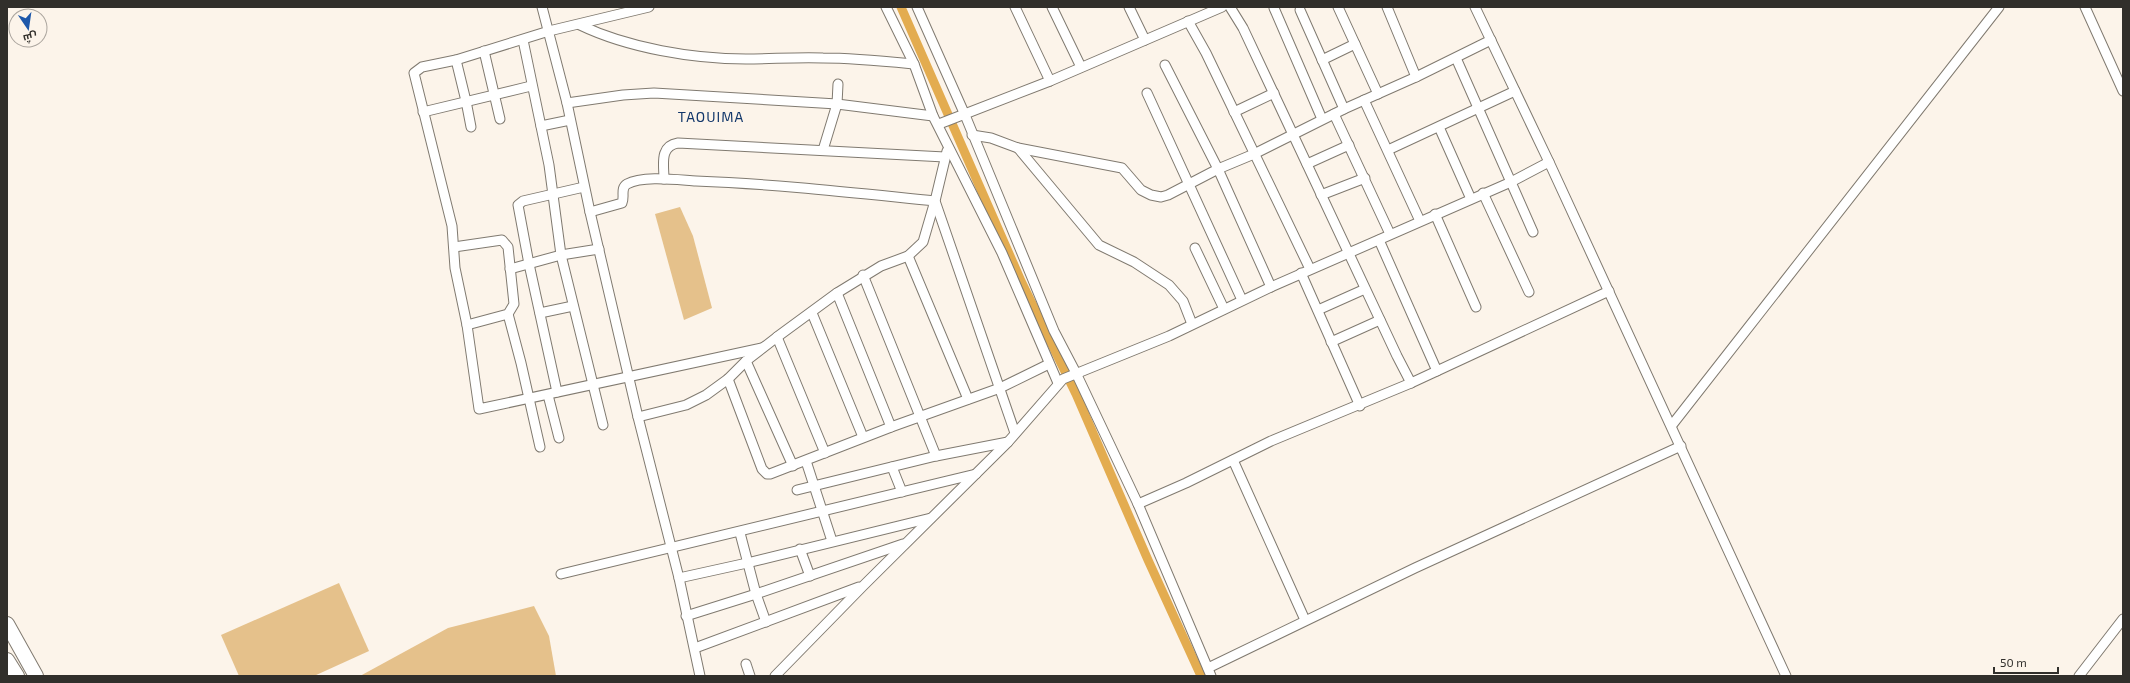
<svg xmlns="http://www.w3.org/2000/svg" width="2130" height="683" font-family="'Exo 2',Cairo,sans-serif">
  <rect width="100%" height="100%" fill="#fcf4ea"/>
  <!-- green -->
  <g fill="#e5c18b">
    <path d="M680 207 693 236 712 308 684 320 655 214Z"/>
    <path d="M339 583 369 651 314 676H239L221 635Z"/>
    <path d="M534 606 549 636 556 676H360L448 628Z"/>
  </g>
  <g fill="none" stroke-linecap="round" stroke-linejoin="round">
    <!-- canal -->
    <path stroke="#e3ac50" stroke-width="9" d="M901 7 1021 281 1076 394 1148 560 1201 676"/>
    <!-- minor casing -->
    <g stroke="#807a70" stroke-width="11">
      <g id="minor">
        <path d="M542 7 567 103 590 212 638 417 679 578 700 676"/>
        <path d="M649 7 549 31 456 60 422 67 414 73 452 226 455 268 467 325 479 409 762 348"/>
        <path d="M886 7 914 64 933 116 1002 253 1058 383"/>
        <path d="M917 7 965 115 1054 331 1076 373 1138 504 1211 676"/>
        <path d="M1015 7 1050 81"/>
        <path d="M1052 7 1081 67"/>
        <path d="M1129 7 1145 40"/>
        <path d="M1230 7 1243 28 1397 356 1411 383"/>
        <path d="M1338 7 1378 94"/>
        <path d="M1387 7 1416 77"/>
        <path d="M1475 7 1549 162 1786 676"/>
        <path d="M2085 7 2123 91"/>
        <path d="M1274 8 1322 119"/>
        <path d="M1300 10 1344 109"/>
        <path d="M1188 21 1206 53 1310 269"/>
        <path d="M580 25C628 48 693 59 746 59 772 59 797 57 823 58 853 58 883 61 914 64"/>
        <path d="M523 40 549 165 561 255 603 425"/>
        <path d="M484 51 500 119"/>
        <path d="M1456 58 1533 232"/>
        <path d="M456 60 466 101 471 127"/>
        <path d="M1322 60 1355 44"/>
        <path d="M1147 93 1242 300"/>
        <path d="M1364 100 1420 221"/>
        <path d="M567 103 623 95 654 93 837 104 933 116"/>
        <path d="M423 112 531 86"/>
        <path d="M1234 112 1274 93"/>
        <path d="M1334 114 1390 234"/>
        <path d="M939 124 1050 81 1222 7"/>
        <path d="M541 126 570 120"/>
        <path d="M1439 127 1471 199"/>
        <path d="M972 135 991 138 1018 148 1122 168 1141 190 1151 195 1161 197 1168 195 1218 169 1165 65"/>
        <path d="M1018 148 1099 245 1134 262 1169 285 1183 301 1192 324"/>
        <path d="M823 150 837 104 838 84"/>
        <path d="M1388 150 1515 91"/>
        <path d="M947 151 935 201 1015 433"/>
        <path d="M1307 164 1349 145"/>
        <path d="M664 179C664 165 659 146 678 143L945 157"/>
        <path d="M1483 193 1529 292"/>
        <path d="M1321 195 1365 178"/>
        <path d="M590 212 622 203C625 197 620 188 627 184 643 175 679 180 696 181 776 184 855 193 935 201L923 242 908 256 881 266 837 293 777 337 746 361 728 379 706 395 686 405 638 417"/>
        <path d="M1435 214 1476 307"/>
        <path d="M1379 240 1437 371"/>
        <path d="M454 247 502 240 508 247 514 304 508 314 467 325"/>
        <path d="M1195 248 1224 309"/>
        <path d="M908 256 968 399"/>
        <path d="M510 269 561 255 599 249"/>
        <path d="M1301 273 1360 406"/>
        <path d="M863 275 936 456"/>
        <path d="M1271 287 1218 169 1254 154 1344 109 1416 77 1491 40"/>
        <path d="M837 293 891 427"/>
        <path d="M1318 310 1365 289"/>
        <path d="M540 313 573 306"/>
        <path d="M812 313 863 437"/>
        <path d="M508 314 521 363 540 447"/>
        <path d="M777 337 825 453"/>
        <path d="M1331 342 1380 320"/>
        <path d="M746 361 793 466"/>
        <path d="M728 379 762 469 767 474H770L891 427 1000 388 1049 364"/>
        <path d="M557 392 529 264 518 205 523 201 584 187"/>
        <path d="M548 395 559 438"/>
        <path d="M1672 425 1999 7"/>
        <path d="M1233 460 1305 620"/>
        <path d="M806 461 832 541"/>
        <path d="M892 467 902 492"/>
        <path d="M797 490 936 456 1008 442"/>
        <path d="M1138 504 1186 483 1271 441 1411 383 1609 291"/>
        <path d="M740 533 756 594 766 622"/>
        <path d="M800 549 810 576"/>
        <path d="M561 574 976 474"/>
        <path d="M679 578 747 563 931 518"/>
        <path d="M686 616 756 594 903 544"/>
        <path d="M695 648 859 587"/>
        <path d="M746 664 750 676"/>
        <path d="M1208 668 1415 568 1681 446"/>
        <path d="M775 676 863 586 1008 442 1063 379 1169 336 1271 287 1511 182 1549 162"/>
        <path d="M2079 676 2123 619"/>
      </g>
    </g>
    <!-- primary casing -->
    <g stroke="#807a70" stroke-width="16">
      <g id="primary">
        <path d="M7 624 36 676"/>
        <path d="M7 660 17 676"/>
      </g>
    </g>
    <!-- minor -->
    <use href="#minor" stroke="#fff" stroke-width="9"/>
    <!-- primary -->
    <use href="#primary" stroke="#fff" stroke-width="14"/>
  </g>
  <g text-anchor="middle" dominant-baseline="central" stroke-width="4" stroke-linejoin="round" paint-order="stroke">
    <!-- quarter labels -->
    <g font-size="14" letter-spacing="1" fill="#11366a" stroke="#fcf4ea">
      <text x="711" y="116">TAOUIMA</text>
    </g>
  </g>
  <!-- border -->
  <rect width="2130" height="683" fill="none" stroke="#312f2b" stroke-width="16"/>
  <!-- north arrow -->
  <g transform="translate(28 28) rotate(167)"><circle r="19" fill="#fcf4ea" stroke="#aba59e"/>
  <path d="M0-3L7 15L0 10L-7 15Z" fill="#1e58aa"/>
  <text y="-6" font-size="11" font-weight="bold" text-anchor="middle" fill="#312f2b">ش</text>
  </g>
  <!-- scale -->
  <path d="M1994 667v6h64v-6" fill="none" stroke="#312f2b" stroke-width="2"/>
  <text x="2000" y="667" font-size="12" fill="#312f2b" stroke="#fcf4ea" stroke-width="3" paint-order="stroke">50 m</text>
</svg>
